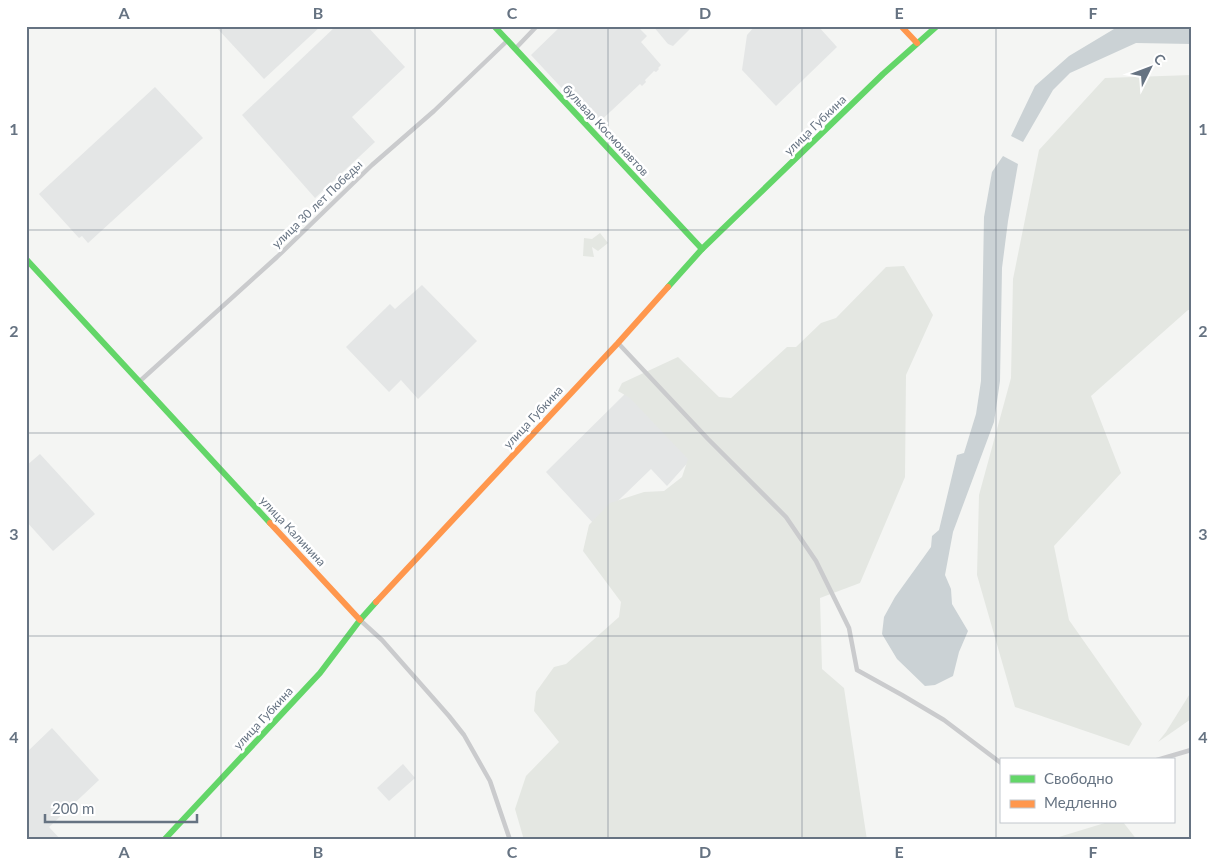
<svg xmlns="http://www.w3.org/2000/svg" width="1217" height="866" font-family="Lato,sans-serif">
  <rect width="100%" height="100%" fill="#f4f5f3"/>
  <!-- built -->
  <g fill="#e4e6e6">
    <path d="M217 26H321L264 79 216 27Z"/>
    <path d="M336 26H367L405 67 352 117 375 142 315 198 242 115Z"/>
    <path d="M561 26H642L640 29 647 36 641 42 661 65 658 68 659 69 656 72 654 71 645 80 646 82 642 86 640 84 596 125 531 55Z"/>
    <path d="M653 26H693L673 46 668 44Z"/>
    <path d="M755 26H818L837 47 776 106 742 70 747 35Z"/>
    <path d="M155 87 203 138 88 243 82 236 79 238 39 194Z"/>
    <path d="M422 285 477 341 418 399 401 380 389 392 346 347 390 304 395 309Z"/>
    <path d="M628 391 691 459 667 486 651 469 594 524 546 472Z"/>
    <path d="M40 454 95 514 53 551 26 521V466Z"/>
    <path d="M52 728 99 780 49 827 61 840H26V753Z"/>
    <path d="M403 764 415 778 389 801 377 788Z"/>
  </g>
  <!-- green -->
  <g fill="#e4e7e2">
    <path d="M1191 75V310H1188L1091 396 1121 473 1054 546 1069 620 1142 724 1129 746 1015 707 977 575 979 495 1011 378 1013 279 1039 150 1105 78Z"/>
    <path d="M600 233 608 243 598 251 592 247 594 257 583 256 584 238 592 239Z"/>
    <path d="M904 266 933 315 906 375 905 477 860 583 820 598 822 669 844 688 867 840H524L515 809 526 776 559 742 534 711 536 692 554 667 566 664 619 617 621 602 583 551 589 525 610 503 644 492 664 491 682 477 688 459 630 398 618 391 622 383 678 357 719 397 731 398 787 347H796L821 323 836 318 886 267Z"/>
    <path d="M1191 692V719L1158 742 1166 732Z"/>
    <path d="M1108 822H1123L1137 840H1049Z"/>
  </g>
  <!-- water -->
  <g fill="#cbd2d5">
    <path d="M1129 26H1191V44L1136 43 1070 73 1053 90 1023 142 1011 136 1035 86 1069 56 1114 29Z"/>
    <path d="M1003 156 1018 164 1008 221 1002 268 1000 381 994 422 953 532 945 575 951 589 952 604 968 631 959 652 953 676 935 685 925 686 897 659 882 634 884 617 895 597 931 547 932 536 939 530 957 455 964 453 976 414 981 381 984 217 992 172Z"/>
  </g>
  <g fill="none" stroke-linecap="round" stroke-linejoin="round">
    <!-- street -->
    <g stroke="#cacbcd" stroke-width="4.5">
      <path d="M515 49 537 26"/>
      <path d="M618 343 708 439 786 517 816 561 849 628 857 670 902 695 944 720 1001 763"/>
      <path d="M140 381 277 257 372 165 434 111 507 41"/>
      <path d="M360 620 382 640 449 716 464 735 490 781 510 840"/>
      <path d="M1157 760 1191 750"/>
    </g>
    <!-- fast -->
    <g stroke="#63d668" stroke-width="6">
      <path d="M494 26 702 249"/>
      <path d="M26 259 270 523"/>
      <path d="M668 287 702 249 883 74 937 26"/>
      <path d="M164 840 320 673 360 620 376 602"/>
    </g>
    <!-- slow -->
    <g stroke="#ff974d" stroke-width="6">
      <path d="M901 26 917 43"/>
      <path d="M270 523 360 620"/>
      <path d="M376 602 618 343 668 287"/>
    </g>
  </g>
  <!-- grid -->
  <path fill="none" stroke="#667382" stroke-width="1" stroke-opacity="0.55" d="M221 26V840M415 26V840M608 26V840M802 26V840M996 26V840M26 230H1191M26 433H1191M26 636H1191"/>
  <g text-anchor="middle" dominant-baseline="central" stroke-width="5" stroke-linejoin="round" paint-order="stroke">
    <!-- street labels -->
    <g font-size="12" fill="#667382" stroke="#fff">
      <text transform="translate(815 125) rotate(-44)">улица Губкина</text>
      <text transform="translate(606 130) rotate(47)">бульвар Космонавтов</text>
      <text transform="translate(317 204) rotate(-44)">улица 30 лет Победы</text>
      <text transform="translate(533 417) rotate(-47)">улица Губкина</text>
      <text transform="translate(293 531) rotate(47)">улица Калинина</text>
      <text transform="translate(263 718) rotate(-47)">улица Губкина</text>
    </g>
  </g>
  <!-- border -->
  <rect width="1217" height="866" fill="none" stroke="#ffffff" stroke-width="55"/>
  <!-- legend -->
  <rect x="1000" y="758" width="175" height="65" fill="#ffffff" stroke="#c2c7cd"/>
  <rect x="1010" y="775" width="25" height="8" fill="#63d668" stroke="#c2c7cd"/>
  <text x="1044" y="784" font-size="15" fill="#667382">Свободно</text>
  <rect x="1010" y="800" width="25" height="8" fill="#ff974d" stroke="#c2c7cd"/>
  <text x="1044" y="808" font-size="15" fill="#667382">Медленно</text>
  <!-- north arrow -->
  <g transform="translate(1150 68) rotate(48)" stroke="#ffffff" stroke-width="4" paint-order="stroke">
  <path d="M0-4L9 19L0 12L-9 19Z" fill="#667382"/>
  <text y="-8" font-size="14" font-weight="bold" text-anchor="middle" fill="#667382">С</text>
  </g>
  <!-- scale -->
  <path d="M45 814v8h152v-8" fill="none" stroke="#667382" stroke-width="2.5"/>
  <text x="52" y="814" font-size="15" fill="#667382" stroke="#ffffff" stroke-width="4" paint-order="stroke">200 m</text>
  <rect x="28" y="28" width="1162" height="810" fill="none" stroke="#667382" stroke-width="2"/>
  <g font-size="16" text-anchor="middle" font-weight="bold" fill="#667382">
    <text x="124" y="19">A</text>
    <text x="318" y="19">B</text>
    <text x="512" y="19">C</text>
    <text x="705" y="19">D</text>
    <text x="899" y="19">E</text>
    <text x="1093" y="19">F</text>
    <text x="14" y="135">1</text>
    <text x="1203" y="135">1</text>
    <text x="14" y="337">2</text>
    <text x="1203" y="337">2</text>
    <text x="14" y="540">3</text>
    <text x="1203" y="540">3</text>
    <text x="14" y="743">4</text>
    <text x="1203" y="743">4</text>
    <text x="124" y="858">A</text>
    <text x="318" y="858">B</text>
    <text x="512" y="858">C</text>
    <text x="705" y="858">D</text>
    <text x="899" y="858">E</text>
    <text x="1093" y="858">F</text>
  </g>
</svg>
